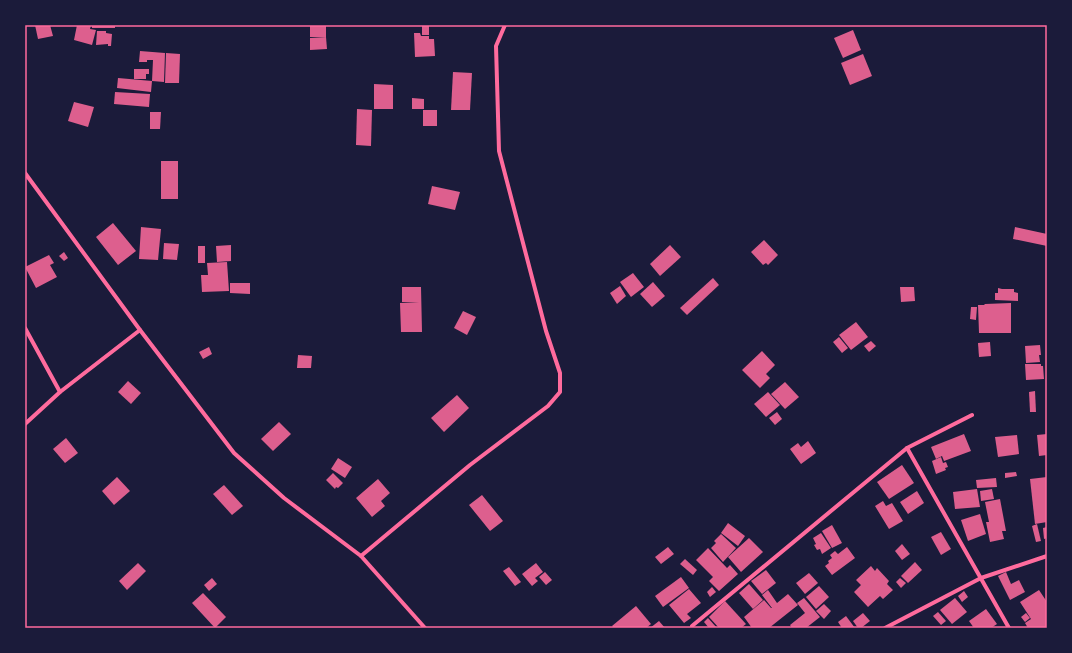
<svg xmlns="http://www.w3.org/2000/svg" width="1072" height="653" font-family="'DejaVu Sans',sans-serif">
  <rect width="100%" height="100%" fill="#1b1b3a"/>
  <!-- building -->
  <g fill="#dd5f8e">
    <path d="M35 25H50L53 36 38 39Z"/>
    <path d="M77 25H91L90 29 96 30 92 45 74 40Z"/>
    <rect x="92" y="25" width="23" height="3"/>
    <rect x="310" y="25" width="16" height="12"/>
    <rect x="422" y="25" width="7" height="10"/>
    <path d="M853 30 861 50 843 58 834 38Z"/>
    <path d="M97 31H106V33L112 34 111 46H108V44L96 45Z"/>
    <path d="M414 33H420L421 36H429V39H434L435 56 415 57Z"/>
    <path d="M326 37 327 49 310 50V38Z"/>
    <path d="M140 51 165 53 164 82 152 81 153 60H147V62H139Z"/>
    <path d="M166 53 180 54 179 83H165Z"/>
    <path d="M863 54 872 76 850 85 841 63Z"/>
    <path d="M134 69H149V74H146V79H134Z"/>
    <path d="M453 72 472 73 470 110H451Z"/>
    <path d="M118 78 152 81 151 92 117 88Z"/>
    <path d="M374 84 393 85V109H374Z"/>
    <path d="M115 92 150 94 149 107 114 104Z"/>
    <path d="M412 98 424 99V109H412Z"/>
    <path d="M74 102 94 107 88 127 68 121Z"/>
    <path d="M357 109 372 110 371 146 356 145Z"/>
    <rect x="423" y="110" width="14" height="16"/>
    <path d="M150 112H161L160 129H150Z"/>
    <rect x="161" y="161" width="17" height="38"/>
    <path d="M432 186 460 192 455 210 428 204Z"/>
    <path d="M113 223 136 251 118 265 96 237Z"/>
    <path d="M141 227 161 229 158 260 139 259Z"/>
    <path d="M1015 227 1047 234V246L1013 239Z"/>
    <path d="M764 240 778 255 768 265 766 263 763 265 751 252Z"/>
    <path d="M164 243 179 244 177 260 163 259Z"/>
    <path d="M231 245V261L217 262 216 246Z"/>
    <path d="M670 245 681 257 660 276 650 264Z"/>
    <rect x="198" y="246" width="7" height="17"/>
    <path d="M64 252 68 258 64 261 59 256Z"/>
    <path d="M49 255 54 263 50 265 57 277 36 288 25 267Z"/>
    <path d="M227 262 229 291 202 292 201 275H208L207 263Z"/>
    <path d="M633 273 644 287 631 297 620 282Z"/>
    <path d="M713 278 719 285 687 315 680 308Z"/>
    <path d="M653 282 665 296 652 307 640 294Z"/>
    <path d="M230 283H250V294L230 293Z"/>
    <path d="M620 286 626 296 617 304 610 293Z"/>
    <path d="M402 287H421L422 332H401L400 303 419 302H402Z"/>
    <path d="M900 287H914L915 301 901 302Z"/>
    <path d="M998 288 1002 289H1014V292L1018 293V301L995 300V293H998Z"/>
    <path d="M1011 303V333H979L978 305H984L985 304Z"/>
    <path d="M971 307H977L976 320 970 319Z"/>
    <path d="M463 311 476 317 467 335 454 328Z"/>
    <path d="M856 322 868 337 851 350 839 335Z"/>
    <path d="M839 337 848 348 842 353 833 342Z"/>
    <path d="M871 341 876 346 869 352 864 346Z"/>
    <path d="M990 342 991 356 979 357 978 343Z"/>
    <path d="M1040 345 1041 355H1039L1040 362 1026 363 1025 346Z"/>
    <path d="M209 347 212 354 203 359 199 352Z"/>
    <path d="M762 351 775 365 766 374 770 378 760 388 742 370Z"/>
    <path d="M298 355 312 356 311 368H297Z"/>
    <path d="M1025 364H1041V366H1043L1044 379 1026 380Z"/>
    <path d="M128 381 141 393 131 404 118 392Z"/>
    <path d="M785 382 799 397 785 409 771 394Z"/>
    <path d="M1035 391 1036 412H1030L1029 392Z"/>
    <path d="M768 392 780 405 766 417 754 404Z"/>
    <path d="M457 395 469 408 444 432 431 418Z"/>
    <path d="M777 412 782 419 775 425 769 418Z"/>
    <path d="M279 422 291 434 273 451 261 439Z"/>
    <path d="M964 434 971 451 944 461 942 456 936 459 931 447Z"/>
    <path d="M1047 434V455L1039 456 1037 435Z"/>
    <path d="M1017 435 1019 454 998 457 995 437Z"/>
    <path d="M66 438 78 453 65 463 53 449Z"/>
    <path d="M808 441 816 453 801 464 790 449 798 443 801 447Z"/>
    <path d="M941 457 943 463 946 462 948 467 945 468 946 470 936 474 932 461Z"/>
    <path d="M338 458 352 467 345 478 331 469Z"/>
    <path d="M902 465 914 483 889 499 877 482Z"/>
    <path d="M1016 472 1017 476 1005 478V473Z"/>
    <path d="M333 473 343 483 338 488 336 487 335 489 326 480Z"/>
    <path d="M117 477 130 491 114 505 102 491Z"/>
    <path d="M1047 477V522L1035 524 1030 479Z"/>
    <path d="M996 478 997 487 977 488 976 480Z"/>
    <path d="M378 479 390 493 381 501 385 506 372 517 356 498Z"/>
    <path d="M224 485 243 506 232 515 213 494Z"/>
    <path d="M977 489 980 507 955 509 953 492Z"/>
    <path d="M992 489 994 499 981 501 980 491Z"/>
    <path d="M917 491 924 503 908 514 900 502Z"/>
    <path d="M482 495 503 521 490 531 469 505Z"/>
    <path d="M1000 499 1006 531H1002L1004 539 990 542 986 522H989L985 502Z"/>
    <path d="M883 501 886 506 892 503 903 521 889 529 875 506Z"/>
    <path d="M980 514 986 534 968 541 961 520Z"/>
    <path d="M728 523 745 536 738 546 721 533Z"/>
    <path d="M1037 524 1041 541 1036 542 1032 526Z"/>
    <path d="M832 525 842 543 832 548 822 531Z"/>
    <path d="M1047 527V538L1044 539 1043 528Z"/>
    <path d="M941 532 951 549 941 555 931 537Z"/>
    <path d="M821 533 831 548 822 554 820 549 817 550 814 545 816 544 813 538Z"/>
    <path d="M721 534 736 548 723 562 711 548 716 543 714 541Z"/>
    <path d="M749 538 763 552 741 572 728 557Z"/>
    <path d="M902 544 910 554 902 560 895 551Z"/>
    <path d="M668 547 674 554 661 564 655 557Z"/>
    <path d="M847 547 855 558 832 575 825 566 829 563 828 561 832 558 830 555 835 551 838 554Z"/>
    <path d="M708 548 727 568 730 565 738 574 719 591 709 581 713 577 696 560Z"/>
    <path d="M685 559 697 570 693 575 680 564Z"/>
    <path d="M915 562 922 570 908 583 901 576Z"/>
    <path d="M138 563 146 571 127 590 119 581Z"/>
    <path d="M536 563 543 572 535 578 538 581 532 586 522 574Z"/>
    <path d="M871 566 875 571 877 568 889 581 887 584 893 590 883 599 880 596 868 607 854 592 861 585 856 580Z"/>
    <path d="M509 567 521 582 515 586 503 571Z"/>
    <path d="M766 570 776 583 762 594 751 581Z"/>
    <path d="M545 572 552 580 546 585 539 577Z"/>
    <path d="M1006 572 1011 584 1019 580 1025 592 1010 600 998 576Z"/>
    <path d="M809 573 818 583 805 594 796 583Z"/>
    <path d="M681 577 689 588 663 607 655 596Z"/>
    <path d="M212 578 217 584 209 591 204 585Z"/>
    <path d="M900 578 906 583 901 588 896 582Z"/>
    <path d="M749 584 763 600 753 609 739 593Z"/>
    <path d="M819 586 829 597 816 609 806 597Z"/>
    <path d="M712 587 716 592 710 597 707 592Z"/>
    <path d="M689 589 701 603 687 614 691 618 684 623 669 605Z"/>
    <path d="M768 590 777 603 788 594 798 605 769 628H752L744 617 764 600 771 608H772L762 595Z"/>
    <path d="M1039 590 1047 602V628H1028L1025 623 1031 619 1020 602Z"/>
    <path d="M964 591 968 597 962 602 958 596Z"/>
    <path d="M203 593 226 617 215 628 192 603Z"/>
    <path d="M804 598 820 617 806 628H792L790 625 805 613 797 603Z"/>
    <path d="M955 598 967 612 952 624 940 610Z"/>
    <path d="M725 601 746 624 741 628H719L709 617Z"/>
    <path d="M824 604 831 611 824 619 816 611Z"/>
    <path d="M636 606 651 624 646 628H614L612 626Z"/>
    <path d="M986 609 997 624 991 628H974L969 621Z"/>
    <path d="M938 612 946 621 941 625 933 616Z"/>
    <path d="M863 613 870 621 861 628H858L853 621Z"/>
    <path d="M1026 613 1030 618 1025 622 1021 617Z"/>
    <path d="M846 616 855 628H842L838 622Z"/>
    <path d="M708 618 717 628H709L704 622Z"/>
    <path d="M659 621 665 628H650Z"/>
  </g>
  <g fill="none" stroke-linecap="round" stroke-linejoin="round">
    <!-- minor -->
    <g stroke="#ff6b9d" stroke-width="4">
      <path d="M25 173 140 330 234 453 284 498 361 556 425 628"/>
      <path d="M25 328 60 392"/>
      <path d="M25 424 60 392 140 330"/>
      <path d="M907 448 1009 628"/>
      <path d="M361 556 470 465 548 406 560 392V373L546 331 499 151 496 46 505 25"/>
      <path d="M692 626 907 448 972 415"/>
      <path d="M885 628 981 578 1047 556"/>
    </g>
  </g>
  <!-- border -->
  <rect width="1072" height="653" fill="none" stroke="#1b1b3a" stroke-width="52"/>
  <rect x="26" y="26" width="1020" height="601" fill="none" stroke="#ff6b9d" stroke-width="1.5"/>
</svg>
